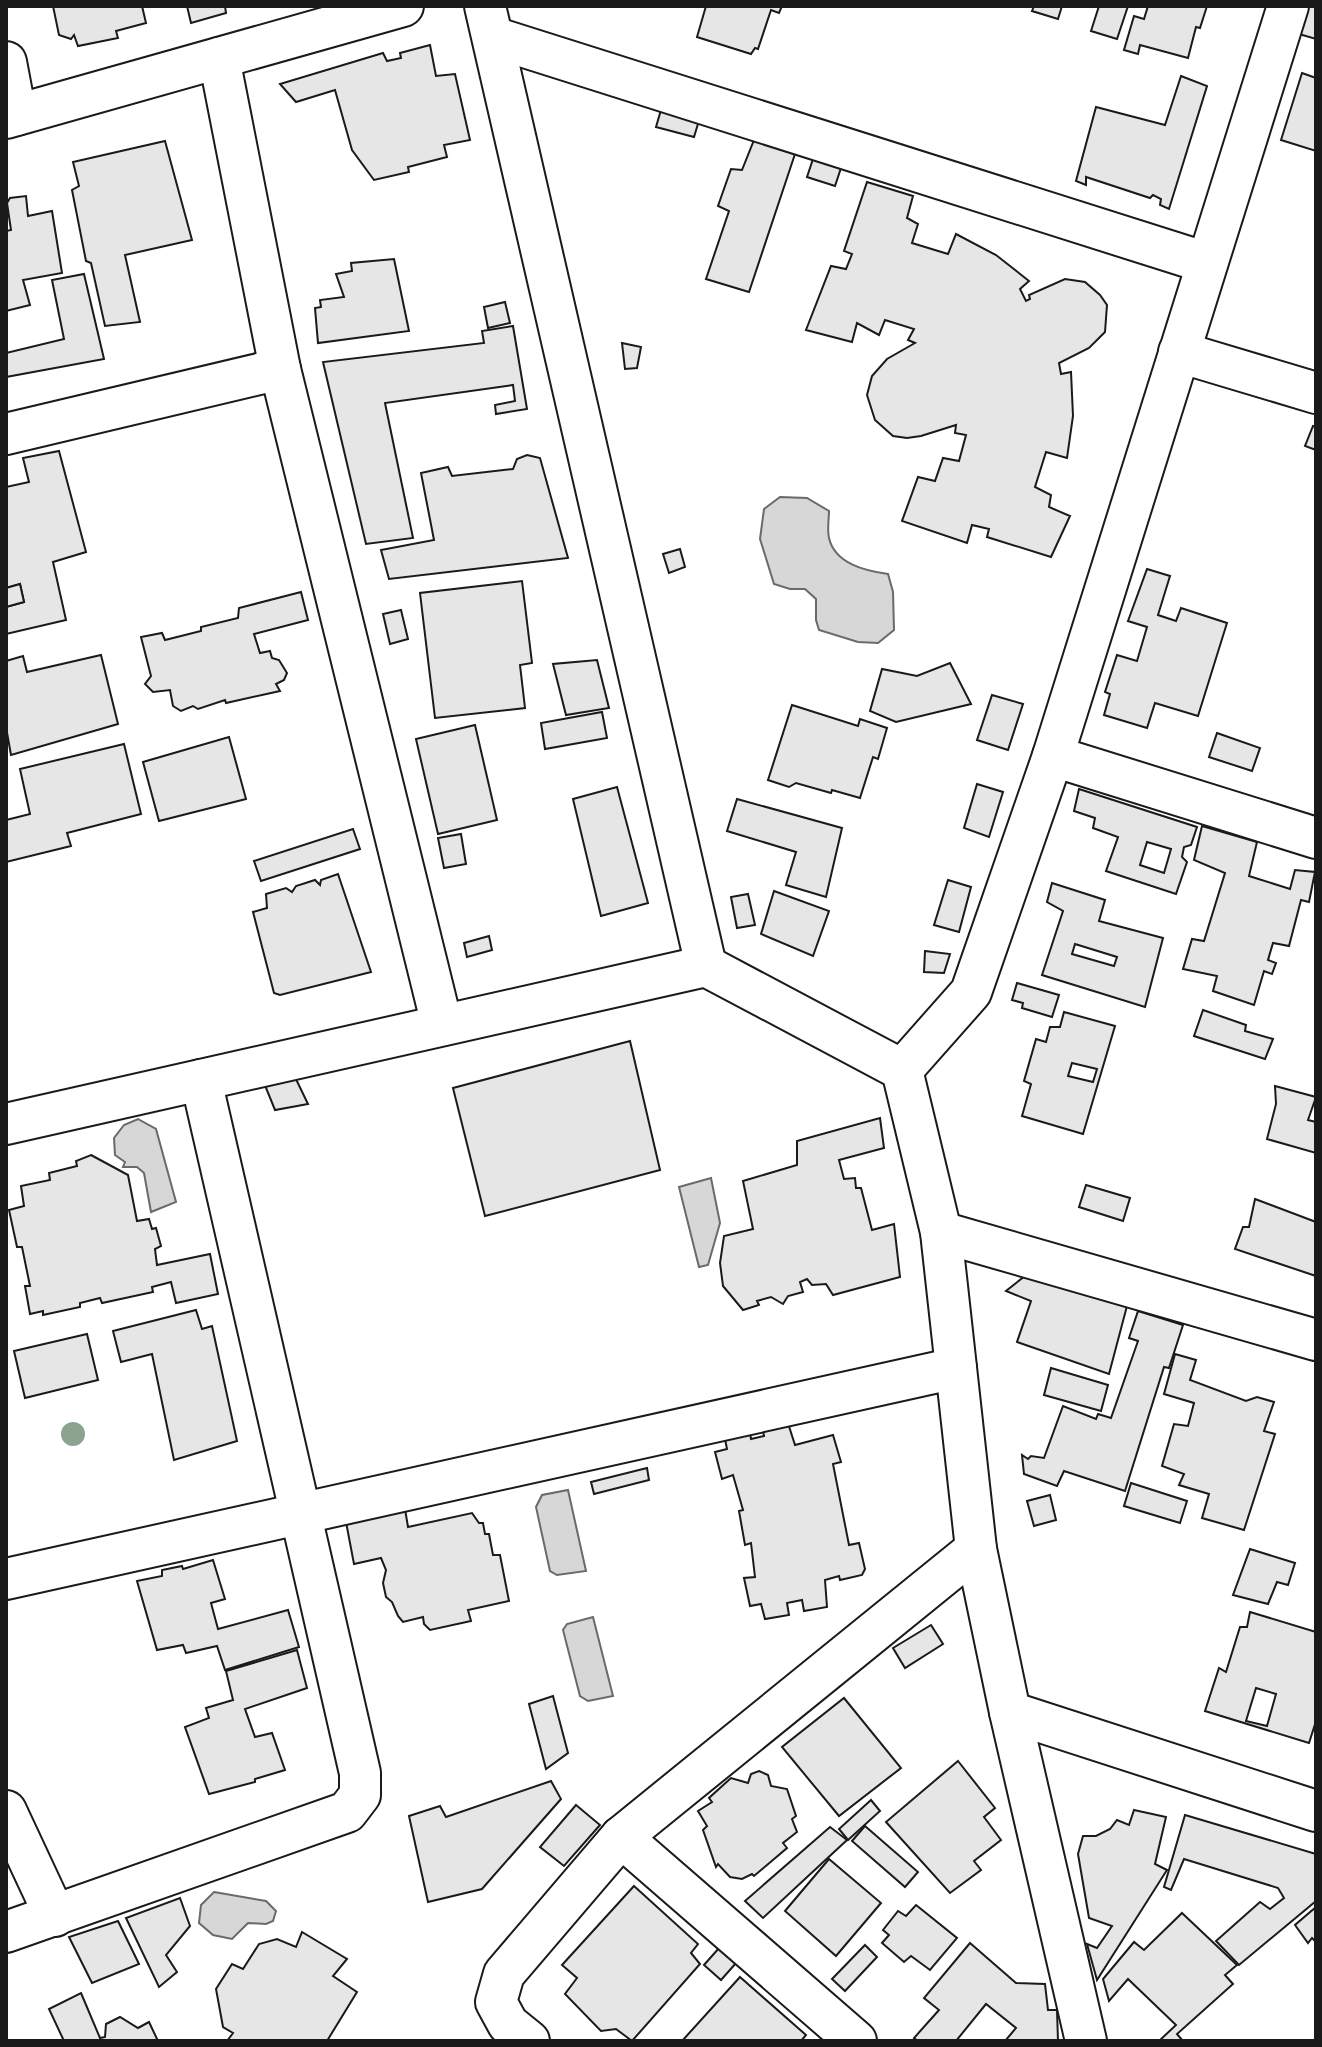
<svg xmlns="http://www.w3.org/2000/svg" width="1322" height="2047" font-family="'Fira Sans Condensed',sans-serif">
  <rect width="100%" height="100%" fill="#fff"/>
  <!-- water -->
  <g fill="#d7d7d7" stroke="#6a6a6a" stroke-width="2">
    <path d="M780 497 807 498 829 511C829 519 827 530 829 538 835 564 866 571 888 574L893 592 894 630 878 643 858 642 819 630 816 620V599L805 589H790L774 584 760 539 764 509Z"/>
    <path d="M138 1119 156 1129 176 1202 151 1212 144 1173 137 1167H123L125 1162 115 1155 114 1138 124 1125Z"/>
    <path d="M711 1178 720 1223 708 1265 699 1267 679 1187Z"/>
    <path d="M568 1490 586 1571 557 1575 550 1571 536 1507 542 1495Z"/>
    <path d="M593 1617 613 1696 588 1701 580 1696 563 1630 567 1624Z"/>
    <path d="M214 1892 266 1901 276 1911 273 1921 266 1924 248 1923 232 1939 213 1935 199 1923 201 1905Z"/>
  </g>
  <!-- building -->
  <g fill="#e6e6e6" stroke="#1a1a1a" stroke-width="2" fill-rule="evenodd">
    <path d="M53 6H142L146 23 116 31 118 38 78 46 74 35 71 39 59 35Z"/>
    <path d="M187 6H225L226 13 191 23Z"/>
    <path d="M706 6H782L779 13 771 10 758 49 755 48 751 54 697 37Z"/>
    <path d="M1034 6H1062L1058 19 1032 11Z"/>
    <path d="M1099 6H1128L1117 39 1091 31Z"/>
    <path d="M1148 6H1207L1200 28 1196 27 1188 58 1140 45 1138 54 1124 50 1134 16 1144 19Z"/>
    <path d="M1307 6H1316V39L1299 34Z"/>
    <path d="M430 45 436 76 455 74 470 140 444 145 447 157 408 167 409 172 374 180 352 150 335 90 296 102 280 84 383 53 387 61 401 58 400 53Z"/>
    <path d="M1302 73 1316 78V151L1281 140Z"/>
    <path d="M1181 76 1207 86 1169 209 1160 205 1161 199 1153 195 1150 198 1086 177V185L1076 181 1096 107 1165 125Z"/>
    <path d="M663 103 701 114 694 137 656 127Z"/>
    <path d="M754 140 795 154 749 292 706 279 729 211 718 206 731 169 742 170Z"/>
    <path d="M165 141 192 240 125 255 140 322 105 326 91 263 86 261 72 190 79 186 73 162Z"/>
    <path d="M816 150 844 159 835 186 807 177Z"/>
    <path d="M867 182 913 196 907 218 918 224 912 243 948 254 956 234 996 255 1029 281 1020 289 1026 301 1030 299 1029 295 1065 279 1085 282 1100 295 1107 305 1105 332 1089 348 1059 363 1061 374 1071 372 1073 416 1067 458 1046 452 1035 487 1051 495 1049 507 1070 516 1051 557 987 537 989 529 972 525 967 543 902 521 918 477 935 481 943 458 959 461 966 435 955 433 956 425 921 436 907 438 893 436 875 420 867 395 872 376 887 359 915 343 908 340 914 329 885 320 879 335 857 323 852 342 806 330 831 266 846 269 852 254 844 251Z"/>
    <path d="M26 196 28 216 52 211 62 273 23 280 30 305 6 311V231L11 230 7 203 10 198Z"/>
    <path d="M394 259 409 331 318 343 315 308 321 307 320 300 344 297 336 274 352 271 351 263Z"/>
    <path d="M84 274 104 359 6 377V353L64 339 52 280Z"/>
    <path d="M505 302 510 323 488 328 484 307Z"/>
    <path d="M513 326 527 409 496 414 495 405 515 401 513 385 385 403 413 538 366 544 323 362 484 343 482 331Z"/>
    <path d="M622 343 641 347 637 368 625 369Z"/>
    <path d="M1313 426 1316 427V450L1305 446Z"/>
    <path d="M59 451 86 552 53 562 66 620 6 634V607L24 602 20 584 6 588V487L29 482 23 458Z"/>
    <path d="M527 455 540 458 568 558 389 579 381 550 434 540 421 473 448 467 452 476 513 469 517 459Z"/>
    <path d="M680 549 685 567 669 573 663 554Z"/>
    <path d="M1147 569 1170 576 1158 615 1176 621 1181 608 1227 623 1198 716 1155 703 1147 728 1104 715 1110 694 1105 692 1117 655 1137 661 1147 627 1128 621Z"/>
    <path d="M522 581 532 663 520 665 525 708 435 718 420 593Z"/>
    <path d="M20 584 24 602 6 607V588Z"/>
    <path d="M301 592 308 620 254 634 260 653 270 651 272 658 279 660 287 673 284 680 276 684 280 691 226 703 225 700 198 709 193 706 181 711 173 706 170 690 153 692 145 684 151 676 141 637 162 633 165 640 201 631V627L238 618 239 608Z"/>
    <path d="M401 610 408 639 390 644 383 614Z"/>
    <path d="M101 655 118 724 11 755 6 727V661L23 656 27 672Z"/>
    <path d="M597 660 609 708 566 715 553 664Z"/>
    <path d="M950 663 971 704 896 722 870 711 882 669 917 676Z"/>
    <path d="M992 695 1023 704 1008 750 977 740Z"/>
    <path d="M792 705 858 726 860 719 887 728 878 759 873 757 860 798 832 790 831 793 796 783 789 787 768 780Z"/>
    <path d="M602 712 607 738 545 749 541 723Z"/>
    <path d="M475 725 497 820 438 834 416 739Z"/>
    <path d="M1217 733 1260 748 1252 771 1209 757Z"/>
    <path d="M229 737 246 799 159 821 143 762Z"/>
    <path d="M124 744 141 814 67 833 71 846 6 862V820L30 814 20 769Z"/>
    <path d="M977 784 1003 792 989 837 964 828Z"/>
    <path d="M617 787 648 903 601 916 573 799Z"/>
    <path d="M1079 789 1197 827 1191 845 1184 847 1182 857 1187 862 1176 894 1106 871 1118 837 1093 828 1095 818 1074 811ZM1147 842 1171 849 1164 873 1140 865Z"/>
    <path d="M737 799 842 828 826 897 786 885 796 852 727 831Z"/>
    <path d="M1202 826 1257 842 1249 876 1290 889 1295 870 1315 872 1309 902 1301 900 1289 946 1273 943 1268 960 1276 963 1272 974 1264 971 1254 1005 1213 991 1217 976 1183 969 1192 939 1204 941 1225 873 1194 860Z"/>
    <path d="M353 829 360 849 261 881 254 861Z"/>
    <path d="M461 834 466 864 444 868 438 838Z"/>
    <path d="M338 874 371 972 280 995 274 993 253 912 267 908 266 894 286 888 292 892 296 886 315 880 320 885 321 880Z"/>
    <path d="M948 880 971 887 959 932 934 925Z"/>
    <path d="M1052 883 1105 900 1099 921 1163 938 1145 1007 1042 975 1063 911 1047 902ZM1075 944 1117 957 1114 966 1072 954Z"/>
    <path d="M774 891 829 911 813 956 761 934Z"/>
    <path d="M748 894 755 925 737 928 731 897Z"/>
    <path d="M489 936 492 950 467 957 464 943Z"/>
    <path d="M925 951 950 954 944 973 924 972Z"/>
    <path d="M1017 983 1059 995 1052 1017 1022 1008 1023 1003 1012 1000Z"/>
    <path d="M1203 1010 1246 1025 1245 1031 1273 1039 1265 1059 1194 1036Z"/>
    <path d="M1064 1012 1115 1026 1083 1134 1022 1116 1031 1084 1024 1081 1036 1039 1046 1042 1050 1027H1060ZM1072 1063 1097 1069 1093 1082 1068 1076Z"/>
    <path d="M630 1041 660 1170 485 1216 453 1088Z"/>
    <path d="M294 1075 308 1104 275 1110 264 1083Z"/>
    <path d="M1275 1086 1316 1097 1308 1120 1316 1122V1153L1267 1139 1276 1104Z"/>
    <path d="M880 1118 884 1148 839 1160 844 1179 855 1178 856 1188H861L872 1230 894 1224 900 1277 833 1295 826 1284 812 1285 807 1279 800 1282 803 1292 788 1296 783 1304 771 1297 757 1301 759 1305 743 1310 723 1286 720 1263 724 1236 753 1229 743 1181 797 1165V1141Z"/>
    <path d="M91 1155 128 1175 137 1221 149 1219 152 1229 156 1228 161 1246 155 1249 157 1265 210 1254 218 1294 176 1303 171 1282 152 1287 153 1292 102 1303 100 1298 80 1303V1307L43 1315V1311L30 1314 25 1286H30L22 1247H17L9 1210 24 1206 21 1186 50 1180 49 1173 77 1166 76 1161Z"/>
    <path d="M1086 1185 1130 1198 1123 1221 1079 1207Z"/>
    <path d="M1255 1199 1316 1222V1276L1235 1249 1243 1227H1249Z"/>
    <path d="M1030 1272 1127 1306 1109 1374 1017 1342 1031 1301 1006 1291Z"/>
    <path d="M196 1310 202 1329 212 1326 237 1441 174 1460 152 1354 121 1362 113 1331Z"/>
    <path d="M1138 1311 1183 1325 1169 1368 1164 1367 1125 1491 1064 1471 1057 1486 1024 1474 1022 1455 1028 1459 1031 1456 1044 1458 1063 1406 1096 1419 1098 1414 1111 1418 1138 1341 1129 1338Z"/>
    <path d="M87 1334 98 1380 25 1398 14 1351Z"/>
    <path d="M1175 1354 1196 1360 1190 1380 1246 1401 1257 1397 1274 1402 1264 1431 1275 1434 1244 1530 1202 1518 1209 1494 1179 1485 1184 1474 1162 1466 1174 1424 1188 1426 1194 1403 1164 1394Z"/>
    <path d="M1051 1368 1108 1385 1101 1411 1044 1395Z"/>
    <path d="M787 1420 795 1445 833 1435 841 1462 833 1464 849 1545 859 1543 865 1569 862 1575 840 1580 839 1576 825 1580 827 1607 804 1611 802 1600 787 1603 789 1615 765 1619 761 1604 750 1606 744 1578 755 1577 751 1543 745 1545 739 1511 743 1510 733 1475 722 1479 715 1452 727 1449 724 1434 749 1428 751 1439 764 1436 762 1425Z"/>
    <path d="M647 1468 649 1480 594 1494 591 1482Z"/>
    <path d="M1131 1483 1187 1501 1180 1523 1124 1506Z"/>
    <path d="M1050 1495 1056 1520 1034 1526 1027 1501Z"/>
    <path d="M405 1509 408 1527 472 1513 479 1523H483L485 1534H489L493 1555H500L509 1601 468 1610 471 1621 430 1630 424 1624 423 1617 403 1622 398 1616 392 1602 386 1597 383 1583 386 1570 381 1558 354 1564 346 1522Z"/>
    <path d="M1250 1549 1295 1563 1288 1585 1277 1582 1268 1604 1233 1595Z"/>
    <path d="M213 1560 225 1599 211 1603 218 1629 288 1610 299 1647 225 1670 217 1646 186 1653 183 1645 157 1650 137 1581 162 1576V1570L182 1566 183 1569Z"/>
    <path d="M1250 1612 1316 1632V1721L1309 1743 1205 1711 1219 1668 1226 1672 1240 1627H1247ZM1256 1688 1276 1694 1267 1726 1246 1721Z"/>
    <path d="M931 1625 943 1644 905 1668 893 1648Z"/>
    <path d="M297 1650 307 1688 245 1709 255 1737 272 1733 285 1770 255 1779V1782L209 1794 185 1727 209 1718 206 1708 233 1700 226 1671Z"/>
    <path d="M553 1696 568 1753 546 1769 529 1704Z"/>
    <path d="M844 1698 901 1768 839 1816 782 1747Z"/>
    <path d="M958 1761 995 1808 984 1817 1001 1840 974 1861 981 1870 950 1893 886 1822Z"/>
    <path d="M759 1771 768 1775 771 1786 787 1789 796 1816 792 1819 797 1832 783 1843 787 1848 754 1876 752 1874 742 1879 730 1877 718 1864 716 1867 703 1830 707 1826 698 1811 712 1802 709 1798 731 1778 748 1783 751 1774Z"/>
    <path d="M551 1781 561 1799 482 1889 428 1902 409 1816 440 1806 446 1817Z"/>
    <path d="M871 1800 880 1811 848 1840 839 1829Z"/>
    <path d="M576 1805 600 1825 564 1866 540 1847Z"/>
    <path d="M1134 1810 1166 1817 1155 1864 1167 1870 1097 1980 1087 1944 1097 1948 1112 1926 1089 1918 1078 1854 1083 1836H1096L1110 1829 1117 1820 1129 1825Z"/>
    <path d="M1185 1815 1316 1854V1901L1239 1965 1216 1941 1260 1902 1270 1909 1284 1898 1278 1888 1184 1859 1171 1890 1164 1887Z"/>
    <path d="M865 1826 918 1872 905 1887 852 1841Z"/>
    <path d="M830 1827 847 1840 763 1918 745 1901Z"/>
    <path d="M829 1859 881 1903 836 1956 785 1911Z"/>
    <path d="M634 1886 698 1944 691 1953 700 1964 632 2041 616 2029 601 2031 565 1994 577 1978 562 1965Z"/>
    <path d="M180 1898 190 1926 166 1955 177 1972 159 1987 126 1918Z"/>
    <path d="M916 1905 957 1938 930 1970 911 1956 904 1962 882 1943 889 1935 883 1930 898 1911 906 1916Z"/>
    <path d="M1316 1907V1942L1312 1938 1308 1943 1295 1925Z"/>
    <path d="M1182 1913 1237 1965 1225 1975 1233 1984 1177 2034 1183 2041H1159L1176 2025 1128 1979 1109 2001 1103 1979 1134 1942 1144 1950Z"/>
    <path d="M118 1921 139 1964 92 1983 69 1937Z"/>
    <path d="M302 1932 347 1959 333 1976 357 1992 327 2041H227L233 2033 223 2027 216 1989 232 1964 243 1969 259 1944 277 1939 296 1947Z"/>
    <path d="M727 1939 744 1954 721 1980 704 1965Z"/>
    <path d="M970 1943 1016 1983 1045 1984 1048 2010H1057L1058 2041H1005L1016 2028 986 2004 956 2041H918L914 2038 939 2010 924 1998Z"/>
    <path d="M865 1945 877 1957 845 1991 832 1979Z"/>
    <path d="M740 1977 806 2035 801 2041H682Z"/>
    <path d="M81 1993 100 2038 105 2037 106 2024 120 2017 138 2028 149 2022 158 2041H64L49 2009Z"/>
  </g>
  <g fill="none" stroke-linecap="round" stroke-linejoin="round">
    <!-- street casing -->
    <g stroke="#1a1a1a" stroke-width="44">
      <g id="street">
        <path d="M485 6 706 966"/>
        <path d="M493 37 1207 263"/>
        <path d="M219 58 280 369 442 1025"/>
        <path d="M6 62 16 115"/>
        <path d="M6 118 403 6"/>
        <path d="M1179 352 1316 393"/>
        <path d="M6 434 280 369"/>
        <path d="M1053 756 1316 838"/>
        <path d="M902 1070 971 992 1053 756 1288 6"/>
        <path d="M6 1124 706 966 902 1070 941 1232 976 1549 1010 1712 1316 1811"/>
        <path d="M941 1232 1316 1340"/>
        <path d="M6 1579 956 1368"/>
        <path d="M1010 1712 1086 2041"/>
        <path d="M6 1811 55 1916"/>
        <path d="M621 1837 856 2041"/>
        <path d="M6 1932 347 1812 360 1795V1773L201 1080"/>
        <path d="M529 2041 508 2024 496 2002 504 1974 621 1837 976 1549"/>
      </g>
    </g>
    <!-- street -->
    <use href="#street" stroke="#fff" stroke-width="40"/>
  </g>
  <!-- trees -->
  <circle fill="#8aa48f" cx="73" cy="1434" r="12"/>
  <!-- border -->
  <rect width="1322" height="2047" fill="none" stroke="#1a1a1a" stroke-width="16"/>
</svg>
